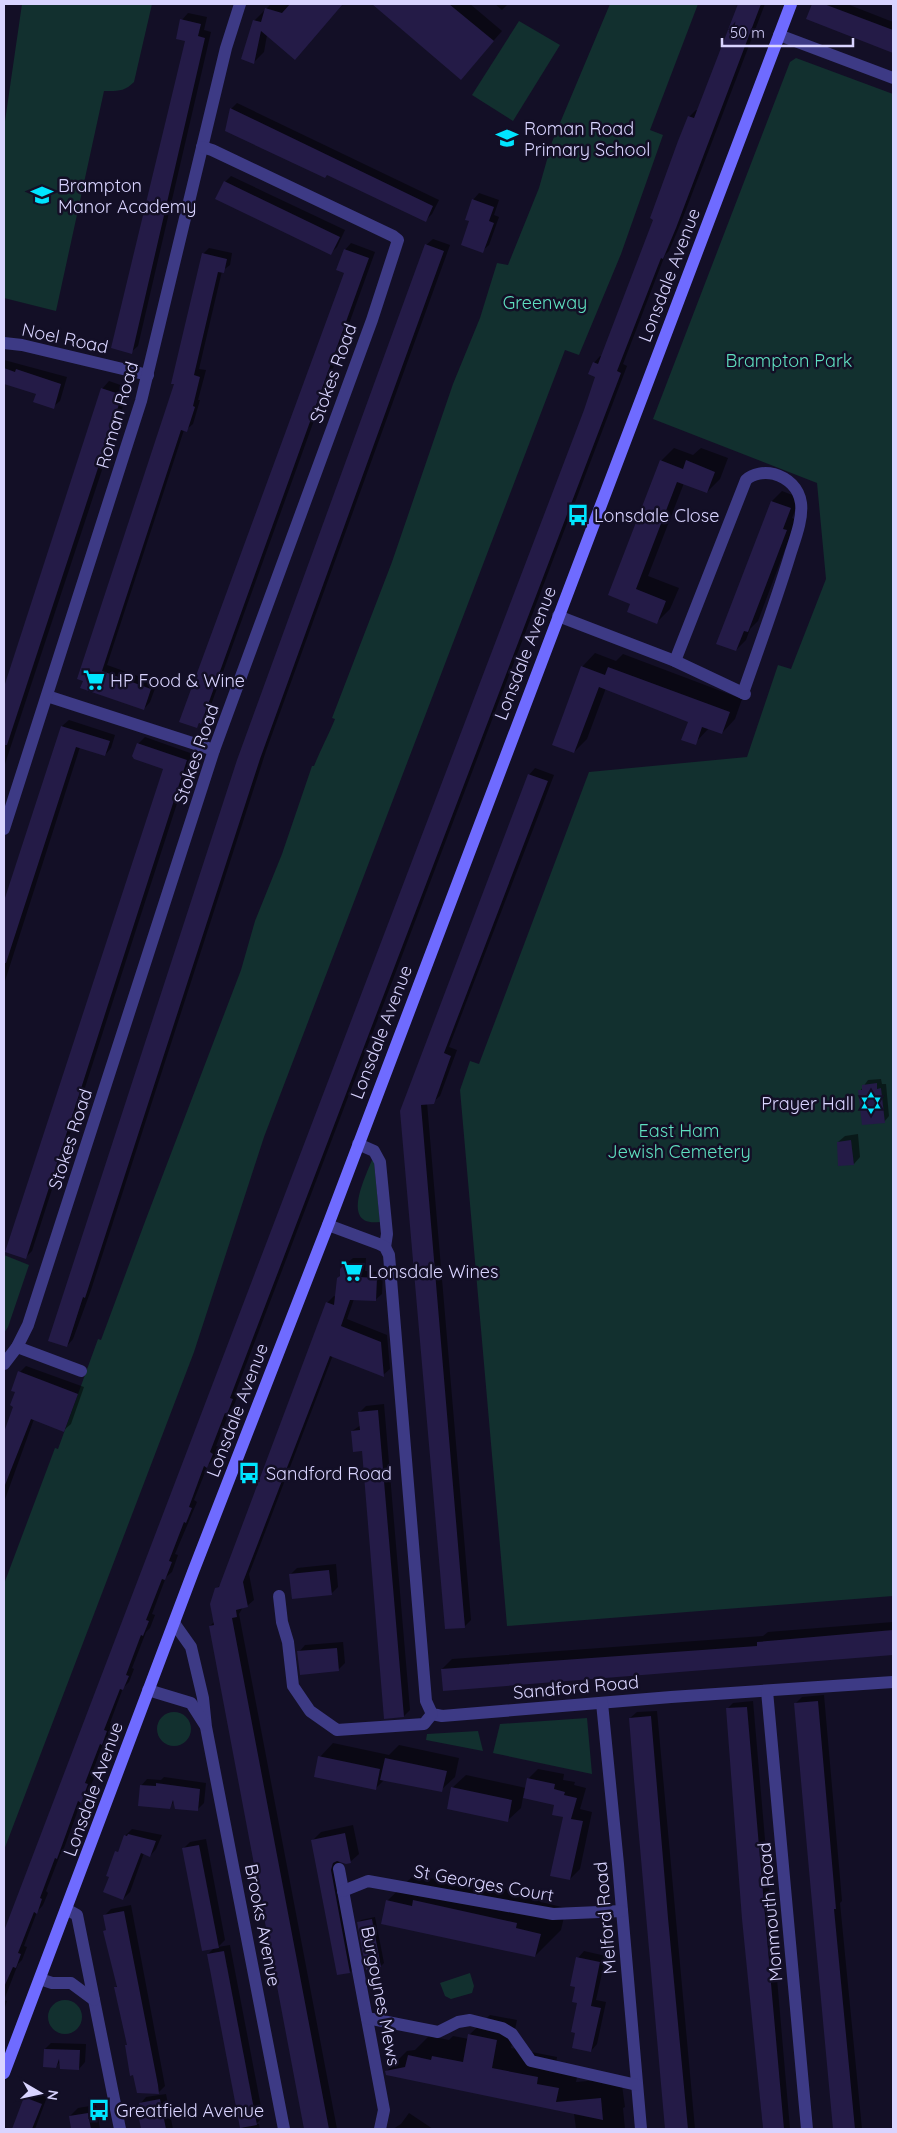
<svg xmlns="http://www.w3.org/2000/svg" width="897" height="2133" font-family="Quicksand,sans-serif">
  <rect width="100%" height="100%" fill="#130f26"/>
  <!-- green -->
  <g fill="#12302f">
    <path d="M22 4H152L134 82C124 92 117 91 104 91L56 311 4 298V128Z"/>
    <path d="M610 4H698L650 130 663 135 621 254 579 355 565 350 264 1137 194 1352 4 1850V1584L55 1448 58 1449 98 1339 101 1340 146 1219 241 970 255 921 282 854 312 766H314C321 749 328 736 335 719L332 718 392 562 453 384 480 318 497 263 508 265 539 188 552 142Z"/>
    <path d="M519 21 560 45 513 121 472 95Z"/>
    <path d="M796 58 893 94V1596L507 1626 460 1090 470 1061 479 1064 589 772 747 757 778 665 791 669 826 579 817 483 653 419 790 62Z"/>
    <path d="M372 1160 374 1162 380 1222C340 1227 365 1178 372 1160Z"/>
    <path d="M4 1255 29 1265 8 1327 4 1333Z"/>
    <circle cx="174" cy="1729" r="17"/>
    <path d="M587 1718 592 1774 493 1753 500 1724Z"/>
    <path d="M478 1731 483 1751 426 1740 427 1734Z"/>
    <path d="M470 1973 474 1986 472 1993 451 1999 445 1996 440 1983Z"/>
    <circle cx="65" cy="2017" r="17"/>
  </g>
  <!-- shadow -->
  <g fill="#0007">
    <path d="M271 4H343L295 58 267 35 264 52 254 62V21Z"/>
    <path d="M374 4H470L502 31 461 78Z"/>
    <path d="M495 4H508L502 10Z"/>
    <path d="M739 4H765L682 220 669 251 665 255 623 364 627 366 236 1391 239 1392 234 1405 230 1410 216 1446 219 1447 214 1460 208 1465 194 1500 197 1502 175 1554 178 1555 172 1572 166 1577 152 1614 155 1615 150 1628 146 1632 132 1668 134 1669 129 1682 123 1688 110 1723 113 1724 108 1737 104 1741 91 1776 94 1778 87 1794 82 1799 63 1851 60 1855 46 1891 48 1893 43 1905 37 1912 24 1946 27 1947 22 1960 18 1964 4 2000 7 2001 4 2010V1936L585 410 597 377 594 363 600 356 603 357 655 219 689 117 696 110 698 111Z"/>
    <path d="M813 4H847L893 22V51L807 18Z"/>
    <path d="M188 13 207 17 204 30 211 32 138 346 131 352 186 40 182 20Z"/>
    <path d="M237 103 439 200 432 214 425 221 231 109Z"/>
    <path d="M231 176 345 230 337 247 331 253 225 182Z"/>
    <path d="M479 193 499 200 494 215 499 217 489 245 482 251 471 220 473 200Z"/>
    <path d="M433 239 450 245 266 751 91 1290 73 1339 67 1346 426 245Z"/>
    <path d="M351 243 375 252 207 716 196 727 346 272 345 250Z"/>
    <path d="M209 248 232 253 230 265 222 271 199 369 206 370 198 400H200L193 424 186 430H184L107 665 157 683 150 702 144 709 82 688 175 384 203 254Z"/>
    <path d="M4 360 67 377 60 401 53 407 38 393 4 382Z"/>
    <path d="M109 381 129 388 4 767V692L102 389Z"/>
    <path d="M674 448 693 455 701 448 728 458 720 479 707 492 684 483 648 576 679 588 670 609 657 622 631 603 661 461Z"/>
    <path d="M782 491 800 498 792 518 796 520 758 621 750 629 746 640 736 650 772 501Z"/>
    <path d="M595 653 616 661 623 654 742 699 735 719 722 733 709 728 695 743 690 721 606 688 587 739 574 752 582 667Z"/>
    <path d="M69 720 115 735 111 748 105 755 80 747 4 984V905L62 726Z"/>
    <path d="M145 737 193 754 32 1251 26 1257 164 768 138 744Z"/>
    <path d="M535 768 554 775 449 1047 457 1050 440 1096 433 1102 427 1103 471 1620 465 1626 401 1111 529 775Z"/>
    <path d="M881 1079 882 1084H886L889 1116 884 1122 860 1091 868 1080Z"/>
    <path d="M858 1134 860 1157 854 1164 839 1165 838 1142 845 1136Z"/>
    <path d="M353 1258H366L365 1271 383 1272 382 1294 375 1300 354 1299 347 1319 387 1335 390 1369 383 1375 333 1355 249 1574 254 1600 247 1606 243 1607 239 1614 337 2129H305L210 1626 214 1622 216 1589 222 1583 327 1303 334 1296 336 1297 341 1269Z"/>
    <path d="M26 1366 84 1387 71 1424 64 1430 34 1419 4 1502V1437L15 1406 20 1372Z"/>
    <path d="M384 1404 410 1710 404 1716 363 1450 352 1431 361 1425 360 1412 366 1406Z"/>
    <path d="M336 1564 338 1587 331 1594 290 1575 297 1568Z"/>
    <path d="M893 1622V1654L444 1690 442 1669 452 1659 763 1636 768 1632Z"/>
    <path d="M343 1642 345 1663 338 1670 299 1652 305 1645Z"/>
    <path d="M824 1695 842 1901 840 1903 862 2129H835L796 1703 802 1697Z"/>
    <path d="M753 1701 790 2129H763L744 1918 727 1709 733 1703Z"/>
    <path d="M657 1711 695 2129H668L630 1718 637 1712Z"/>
    <path d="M333 1743 389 1755 399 1745 459 1758 455 1777 441 1790 385 1779 375 1789 320 1757Z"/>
    <path d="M538 1769 564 1774 563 1780 575 1782 574 1785 586 1788 580 1809 592 1812 580 1869 570 1879 564 1816 556 1804 523 1797 521 1808 507 1821 452 1788 466 1775 526 1788 528 1779Z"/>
    <path d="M164 1777 206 1783 204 1803 198 1809 175 1801 169 1807 141 1786 147 1779 161 1780Z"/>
    <path d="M353 1825 359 1854 350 1862 339 1861 358 1963 350 1972 313 1840 321 1832Z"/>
    <path d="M132 1829 162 1835 156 1849 150 1856 144 1853 130 1892 123 1899 110 1876 108 1875 125 1836Z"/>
    <path d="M206 1839 225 1940 218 1947 230 1945 263 2117 256 2124H259L260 2129H241L244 2126 208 1954 215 1947 184 1848 190 1842Z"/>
    <path d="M414 1875 435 1879 440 1875 542 1897 541 1902 566 1908 561 1930 535 1956 387 1901Z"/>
    <path d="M131 1905 165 2086 158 2093 123 2016H121L115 1988 118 1985 105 1931 107 1929 105 1915 111 1909Z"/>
    <path d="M375 1917 384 1963 381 1966 359 1922 361 1920Z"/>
    <path d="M584 1951 606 1956 596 2000 606 2002 597 2044 591 2051 576 1986 578 1958Z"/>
    <path d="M490 2015 517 2020 511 2048 557 2057 556 2064 579 2068 576 2082 621 2078 625 2107 623 2108 625 2129H576L574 2113 386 2072 407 2051 415 2050 429 2036 449 2040 453 2036 469 2039V2035Z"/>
    <path d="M51 2043 86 2044 85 2062 79 2069 61 2061 55 2067 45 2049Z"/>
    <path d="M32 2091 47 2097 35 2129H13L25 2097Z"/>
    <path d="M166 2094 173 2129H143L139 2114 141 2111 140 2104 146 2097Z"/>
    <path d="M96 2105 100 2129H72L70 2116 78 2108Z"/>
    <path d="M409 2113 433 2129H393L401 2124Z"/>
  </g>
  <!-- building -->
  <g fill="#241b47">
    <path d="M290 4H343L295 60 261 31 254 64 241 59 253 20 261 22 265 8 282 13Z"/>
    <path d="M372 4H449L494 41 461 80Z"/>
    <path d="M738 4H761L676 228 663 259 661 258 617 371 621 373 230 1398 233 1399 227 1414 225 1413 210 1452 213 1454 207 1468 204 1466 189 1507 192 1508 186 1523 184 1522 169 1561 172 1562 165 1580 162 1579 146 1620 149 1621 143 1636 141 1635 126 1675 129 1676 123 1690 120 1689 104 1730 107 1731 102 1745 100 1744 85 1783 88 1784 81 1803 78 1801 57 1859 55 1858 40 1898 42 1899 37 1914 34 1912 18 1953 21 1954 16 1968 13 1967 4 1987V1931L584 410 595 377 588 374 593 362 598 364 653 220 650 218 678 141 688 116 694 118Z"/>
    <path d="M812 4H824L893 30V53L806 19Z"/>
    <path d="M180 19 201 24 198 36 205 38 132 354 111 348 185 41 176 39Z"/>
    <path d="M230 108 433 206 426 222 327 175 325 178 225 131Z"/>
    <path d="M224 181 340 237 331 255 215 199Z"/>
    <path d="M472 199 494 207 489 221 494 223 483 253 461 245 469 221 465 220Z"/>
    <path d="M425 244 444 251 260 759 85 1298 83 1297 67 1347 48 1341 237 760Z"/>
    <path d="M344 249 369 258 201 724 199 723 197 728 179 722 344 273 336 270Z"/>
    <path d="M202 253 227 259 224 273 218 272 194 375 200 377 193 406 195 407 187 432 181 430 102 671 151 689 144 710 80 688 83 681 77 679 174 384H171Z"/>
    <path d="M4 368 15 372 16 369 61 384 54 409 33 402 36 394 4 384Z"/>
    <path d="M101 388 122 395 7 745H4V687Z"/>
    <path d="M660 460 683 469 686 460 715 472 707 493 677 482 636 589 666 601 657 624 627 612 630 604 608 595Z"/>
    <path d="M771 501 791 508 783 529 787 530 748 632 744 631 736 651 716 644Z"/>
    <path d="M581 666 605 675 608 667 730 712 722 734 702 727 696 745 681 740 688 722 599 687 574 753 552 745Z"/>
    <path d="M61 726 110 741 105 756 76 747 6 963H4V901Z"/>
    <path d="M137 743 187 760 26 1259 5 1252 163 769 134 759 132 756Z"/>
    <path d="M528 774 548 781 444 1053 451 1056 434 1104 421 1105 465 1628 445 1629 400 1111Z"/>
    <path d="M877 1083V1089L881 1088 885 1123 862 1125 858 1090H862V1085Z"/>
    <path d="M851 1140 854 1165 838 1166 837 1142Z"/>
    <path d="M345 1264H360L359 1277 377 1278 376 1301 350 1300 341 1326 381 1342 384 1377 330 1356 243 1582 248 1607 236 1610 237 1617 232 1618 329 2129H304L209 1626 214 1625 210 1604 215 1588 219 1587 326 1302 334 1305 337 1278 340 1276V1269Z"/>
    <path d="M18 1371 78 1394 64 1432 31 1419 5 1485 4 1432 13 1407 10 1405 15 1392 11 1391Z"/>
    <path d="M378 1410 404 1717 384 1719 362 1451 353 1452 351 1431 360 1430 358 1412Z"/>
    <path d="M329 1570 332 1595 292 1599 289 1574Z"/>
    <path d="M893 1630V1655L443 1691 441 1669 757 1646V1642Z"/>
    <path d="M337 1648 339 1671 300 1675 297 1651Z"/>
    <path d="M818 1701 836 1909H834L855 2129H833L810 1881 794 1703Z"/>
    <path d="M747 1707 765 1916 784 2129H763L742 1919 726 1708Z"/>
    <path d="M651 1716 668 1918 688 2129H665L634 1780 629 1718Z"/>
    <path d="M318 1756 380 1769 376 1790 314 1777Z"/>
    <path d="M385 1758 447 1771 442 1792 380 1780Z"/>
    <path d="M527 1778 555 1784 554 1789 565 1792 564 1795 577 1798 571 1819 583 1821 570 1880 550 1876 563 1817 552 1815 554 1805 523 1798Z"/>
    <path d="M156 1783 200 1789 198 1811 175 1809 173 1800 170 1809 138 1806 140 1785 156 1786Z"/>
    <path d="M451 1787 512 1800 508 1822 447 1809Z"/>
    <path d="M345 1833 351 1863 346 1864 337 1861 333 1863 331 1870 350 1973 337 1975 311 1840Z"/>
    <path d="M128 1834 156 1841 150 1857 141 1853 123 1900 103 1892 109 1877 106 1876 115 1851 118 1852 124 1835 127 1836Z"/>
    <path d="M199 1845 219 1948 202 1951 182 1848Z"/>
    <path d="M386 1900 412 1906 413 1900 517 1923 516 1928 541 1934 535 1957 381 1924Z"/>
    <path d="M124 1911 158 2085 159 2094 137 2093 133 2075 130 2076 125 2045H127L114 1987H117L103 1931 106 1930 103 1915Z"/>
    <path d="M372 1919 381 1967 366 1970 357 1922Z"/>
    <path d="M224 1951 257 2125 240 2128 207 1954Z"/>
    <path d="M576 1957 600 1962 591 2006 601 2008 591 2052 572 2048 575 2033 571 2032 577 2003 572 2002 575 1987 570 1986Z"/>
    <path d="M468 2034 497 2040 492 2068 538 2077 537 2084 559 2088 556 2102 601 2098 603 2120 386 2075 385 2071 405 2067 408 2055 431 2060 432 2056 463 2062Z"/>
    <path d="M44 2049 80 2050 79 2070 60 2069 59 2059 56 2068 43 2067Z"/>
    <path d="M24 2097 42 2104 32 2129H12Z"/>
    <path d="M160 2099 166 2129H141L138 2113H140L139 2103Z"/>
    <path d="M88 2113 91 2129H71L69 2116Z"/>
  </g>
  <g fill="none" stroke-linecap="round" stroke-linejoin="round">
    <!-- street -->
    <g stroke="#3d3a85" stroke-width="12">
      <path d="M779 35 893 78"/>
      <path d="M4 343 22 345 148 375"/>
      <path d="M558 616 675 661 745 694"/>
      <path d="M675 661 746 480C753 473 765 472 774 474 788 478 799 488 801 503 803 519 795 539 790 555 776 601 759 647 743 693"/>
      <path d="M47 696 214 750"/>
      <path d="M4 829 141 401 226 48 240 4"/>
      <path d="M358 1144 374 1151 380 1162 387 1234 385 1247"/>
      <path d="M328 1225 379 1244 385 1247 389 1255 426 1701 432 1714 442 1716 671 1697 893 1682"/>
      <path d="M17 1347 81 1371"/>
      <path d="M4 1364 17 1347 28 1325 214 750 372 320 398 240 393 236 212 150 202 147"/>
      <path d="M279 1596 282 1622 288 1642 293 1686 310 1711 337 1730 424 1724 432 1714"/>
      <path d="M174 1623 191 1647 203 1698 206 1727 284 2129"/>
      <path d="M148 1690 191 1703 205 1725"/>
      <path d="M767 1691 807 2129"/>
      <path d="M602 1703 618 1864 641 2129"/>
      <path d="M339 1869 384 2110 380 2129"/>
      <path d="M343 1891 368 1881 553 1914 622 1911"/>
      <path d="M66 1909 77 1915 120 2129"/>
      <path d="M40 1979 52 1983H71L94 2000"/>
      <path d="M367 2018 438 2032 458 2022 470 2020 502 2028 512 2034 531 2061 637 2085"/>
    </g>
    <!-- secondary -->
    <path stroke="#6f6bff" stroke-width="12" d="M4 2073 193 1572 328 1225 791 4"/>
  </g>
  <!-- icons -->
  <defs>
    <g id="school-bare" transform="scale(1.725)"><path d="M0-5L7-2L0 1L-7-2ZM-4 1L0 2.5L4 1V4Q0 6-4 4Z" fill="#00e5ff" stroke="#130f26" stroke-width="2.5" paint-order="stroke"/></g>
    <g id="bus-bare" transform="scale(1.725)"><path d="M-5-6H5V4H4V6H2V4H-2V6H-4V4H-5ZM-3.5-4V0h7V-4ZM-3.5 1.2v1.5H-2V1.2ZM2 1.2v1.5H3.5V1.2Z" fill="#00e5ff" stroke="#130f26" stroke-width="2.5" paint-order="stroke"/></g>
    <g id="supermarket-bare" transform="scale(1.725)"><path d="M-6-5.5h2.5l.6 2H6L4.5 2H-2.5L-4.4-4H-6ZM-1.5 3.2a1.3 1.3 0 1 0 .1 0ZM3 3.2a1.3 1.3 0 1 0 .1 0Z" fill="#00e5ff" stroke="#130f26" stroke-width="2.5" paint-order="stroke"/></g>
    <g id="synagogue-bare" transform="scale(1.725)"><path d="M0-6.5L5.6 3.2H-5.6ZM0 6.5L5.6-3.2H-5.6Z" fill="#00e5ff" stroke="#130f26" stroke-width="2.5" paint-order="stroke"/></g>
  </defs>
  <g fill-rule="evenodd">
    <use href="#school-bare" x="507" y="138"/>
    <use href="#school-bare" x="42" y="195"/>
    <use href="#bus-bare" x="578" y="515"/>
    <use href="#supermarket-bare" x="94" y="680"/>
    <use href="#synagogue-bare" x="871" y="1103"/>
    <use href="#supermarket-bare" x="352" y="1271"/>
    <use href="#bus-bare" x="249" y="1473"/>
    <use href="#bus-bare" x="99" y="2110"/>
  </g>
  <g text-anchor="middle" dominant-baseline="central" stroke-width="5" stroke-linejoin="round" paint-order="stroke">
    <!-- poi labels -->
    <g font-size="18" fill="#d9d4ff" stroke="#130f26" text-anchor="start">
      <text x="524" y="128">Roman Road<tspan x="524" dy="21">Primary School</tspan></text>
      <text x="58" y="185">Brampton<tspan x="58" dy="21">Manor Academy</tspan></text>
      <text x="594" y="515">Lonsdale Close</text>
      <text x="110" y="680">HP Food &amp; Wine</text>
      <text x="854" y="1103" text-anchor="end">Prayer Hall</text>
      <text x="368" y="1271">Lonsdale Wines</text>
      <text x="266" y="1473">Sandford Road</text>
      <text x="116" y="2110">Greatfield Avenue</text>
    </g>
    <!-- street labels -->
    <g font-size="18" fill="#d9d4ff" stroke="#130f26">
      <text transform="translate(669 275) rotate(-69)">Lonsdale Avenue</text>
      <text transform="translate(65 338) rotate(12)">Noel Road</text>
      <text transform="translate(333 373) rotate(-70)">Stokes Road</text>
      <text transform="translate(117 415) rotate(-74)">Roman Road</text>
      <text transform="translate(525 653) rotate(-69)">Lonsdale Avenue</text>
      <text transform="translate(196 754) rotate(-71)">Stokes Road</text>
      <text transform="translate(381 1032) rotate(-69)">Lonsdale Avenue</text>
      <text transform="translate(70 1139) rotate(-72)">Stokes Road</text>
      <text transform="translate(237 1410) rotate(-69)">Lonsdale Avenue</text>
      <text transform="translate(576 1687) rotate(-5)">Sandford Road</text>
      <text transform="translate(93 1789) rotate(-70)">Lonsdale Avenue</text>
      <text transform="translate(484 1883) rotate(10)">St Georges Court</text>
      <text transform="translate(770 1912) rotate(-95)">Monmouth Road</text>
      <text transform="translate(605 1918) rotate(-95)">Melford Road</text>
      <text transform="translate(263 1925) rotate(79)">Brooks Avenue</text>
      <text transform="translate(381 1996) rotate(79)">Burgoynes Mews</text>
    </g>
    <!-- park labels -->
    <g font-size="18" fill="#5fe0c0" stroke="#130f26">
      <text x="545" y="302">Greenway</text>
      <text x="789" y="360">Brampton Park</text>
      <text x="679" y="1130">East Ham<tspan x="679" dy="21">Jewish Cemetery</tspan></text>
    </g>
  </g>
  <!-- border -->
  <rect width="897" height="2133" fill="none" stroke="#d9d4ff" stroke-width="10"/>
  <!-- north arrow -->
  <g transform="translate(40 2093) rotate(99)" stroke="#130f26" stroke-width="4" paint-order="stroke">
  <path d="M0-4L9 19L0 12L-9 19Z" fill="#d9d4ff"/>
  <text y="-8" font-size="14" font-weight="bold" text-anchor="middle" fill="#d9d4ff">N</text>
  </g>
  <!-- scale -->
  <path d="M722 38v8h131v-8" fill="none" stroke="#d9d4ff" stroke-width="2.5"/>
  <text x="730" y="38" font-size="15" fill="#d9d4ff" stroke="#130f26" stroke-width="4" paint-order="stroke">50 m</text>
</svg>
